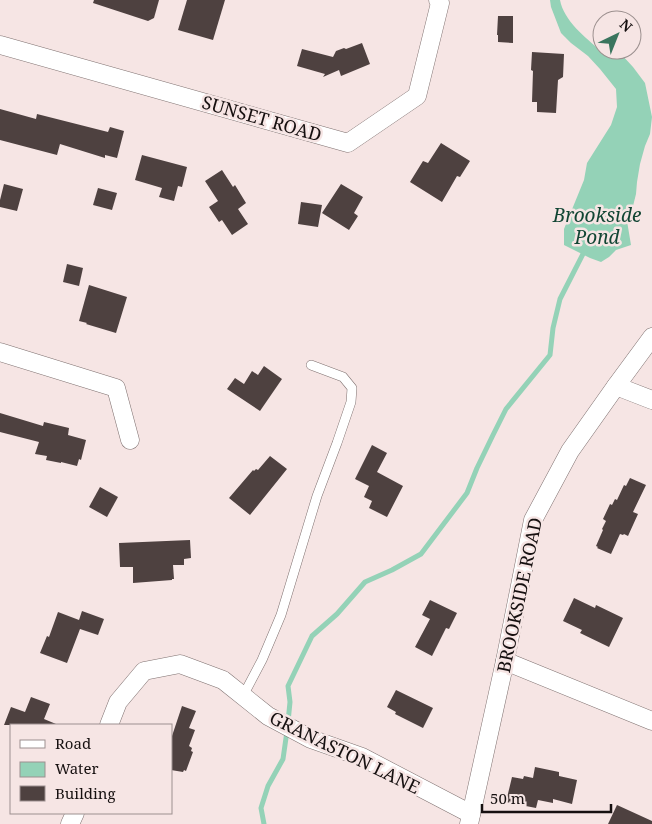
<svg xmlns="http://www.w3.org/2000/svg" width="652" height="824" font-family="'Noto Serif',serif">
  <rect width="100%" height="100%" fill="#f6e5e4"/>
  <!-- water -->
  <path fill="#94d2b7" d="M550 0H560C564 21 585 37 601 51L614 50 621 54 633 67 645 83 652 117 650 134 645 146 640 164 637 182 636 194 633 206 626 215 631 245 616 250 609 257 601 262 590 258 564 245V229L584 180 587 163 611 125 617 107 616 89 600 69 588 56 571 43 561 33 551 7Z"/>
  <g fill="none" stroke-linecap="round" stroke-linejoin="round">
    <!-- stream -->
    <g stroke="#94d2b7" stroke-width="5">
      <path d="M288 722 290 702 288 686 312 636 337 614 365 582 392 570 421 554 467 493 477 468 493 435 506 409 550 355 553 328 560 299 585 250"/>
      <path d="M264 824 261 808 268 786 283 759 287 731"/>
    </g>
  </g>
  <!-- building -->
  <g fill="#4e4140">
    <path d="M94 0H159L154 18 148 21 93 3Z"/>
    <path d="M187 0H225L213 40 178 30Z"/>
    <path d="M498 16H513V43L498 42V35H497Z"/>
    <path d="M362 43 370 64 341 76 339 70 323 77 325 74 297 66 302 49 333 57 336 51 344 48 346 49Z"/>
    <path d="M532 52 564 54 563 77 558 80 556 113 537 112V102H532L533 71 531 70Z"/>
    <path d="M0 109 36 119 37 114 108 132 110 127 124 131 117 158 105 155V158L60 144 57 155 0 140Z"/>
    <path d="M441 143 470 161 460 177 457 176 442 202 410 182 423 161 428 163Z"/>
    <path d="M142 155 187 167 182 187 178 186 174 201 159 197 162 188 135 180Z"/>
    <path d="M222 170 233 187 235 185 246 203 238 209 248 224 232 235 222 220 219 222 209 207 218 201 205 181Z"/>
    <path d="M4 184 23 189 17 211 0 207V200Z"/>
    <path d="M341 184 363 197 354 213 358 216 349 230 322 213Z"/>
    <path d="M98 188 117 193 112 210 93 205Z"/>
    <path d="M301 202 322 205 318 227 298 224Z"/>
    <path d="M67 264 83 268 79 286 63 282Z"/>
    <path d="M89 285 127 297 116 333 86 324 87 323 79 321Z"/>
    <path d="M264 366 282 379 260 411 227 389 235 378 244 384 252 371 258 375Z"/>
    <path d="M0 413 43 426 44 422 69 428 68 435 86 440 81 460 79 459 77 466 61 462V463L46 460 47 456 35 454 39 442 0 432Z"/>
    <path d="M372 445 387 453 377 472 403 486 387 517 369 508 372 501 364 497 369 486 355 479Z"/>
    <path d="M270 456 287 469 250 515 229 498 253 470 254 471 256 469 258 470Z"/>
    <path d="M630 478 646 485 633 512 638 514 628 536 624 534 623 535 620 534 611 554 597 548 598 547 596 546 603 530 602 529 606 521 603 519 610 504 612 505 615 499 617 500 624 485 626 486Z"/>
    <path d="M100 487 118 497 107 517 89 507Z"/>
    <path d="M190 540 191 558 184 559V565H173L174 579H172V580L133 583V567H120L119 543Z"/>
    <path d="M574 598 595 608 596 605 623 618 609 647 580 633 582 630 563 621Z"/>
    <path d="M430 600 457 613 449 629 446 628 432 656 415 647 430 619 422 615Z"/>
    <path d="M82 611 104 619 98 635 80 629 67 663 40 653 47 636 49 637 58 612 79 620Z"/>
    <path d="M396 690 433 708 423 728 395 714 396 712 387 707Z"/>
    <path d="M31 697 50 704 44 719 56 724V725H4L11 707 25 712Z"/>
    <path d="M182 706 196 711 189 728 195 730 189 746 192 748 191 751 193 752 186 771 184 770 183 772 171 770V739Z"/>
    <path d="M535 767 559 772V776L577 780 572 804 553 799V803L538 800 536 808 506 802 512 777 523 779 524 776 533 778Z"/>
    <path d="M617 805 652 821V824H608Z"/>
  </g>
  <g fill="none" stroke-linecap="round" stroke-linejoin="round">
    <!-- service casing -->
    <g stroke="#7f7170" stroke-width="10">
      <path id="service" d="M243 696 262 660 281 615 317 496 337 443 351 402 352 388 343 377 311 365"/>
    </g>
    <!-- minor casing -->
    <g stroke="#7f7170" stroke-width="19">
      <g id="minor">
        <path d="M0 45 348 143 417 96 440 3 438 0"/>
        <path d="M0 352 116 388 130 440"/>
        <path d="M616 386 652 400"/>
        <path d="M505 661 652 721"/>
        <path d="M109 725 118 702 144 671 180 664 223 680 268 716 311 739 362 757 471 814"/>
        <path d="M70 824 75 813"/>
        <path d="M469 824 505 661 533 520 570 451 616 386 652 337"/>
      </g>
    </g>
    <!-- service -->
    <use href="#service" stroke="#fff" stroke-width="9"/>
    <!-- minor -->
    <use href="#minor" stroke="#fff" stroke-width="18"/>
  </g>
  <g text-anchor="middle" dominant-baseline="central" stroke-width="5" stroke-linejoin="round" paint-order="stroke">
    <!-- street labels -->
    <g font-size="18" fill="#161010" stroke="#f6e5e4">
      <text transform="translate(262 118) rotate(16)">SUNSET ROAD</text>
      <text transform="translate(519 595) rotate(-78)">BROOKSIDE ROAD</text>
      <text transform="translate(345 752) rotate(26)">GRANASTON LANE</text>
    </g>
    <!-- water labels -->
    <g font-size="19" font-style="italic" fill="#114533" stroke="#f6e5e4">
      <text x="597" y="215">Brookside<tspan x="597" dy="22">Pond</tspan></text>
    </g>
  </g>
  <!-- legend -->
  <rect x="10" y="724" width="162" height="90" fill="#f6e5e4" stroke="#9c908f"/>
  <rect x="20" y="740" width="25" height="8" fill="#ffffff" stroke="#9c908f"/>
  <text x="55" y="749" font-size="15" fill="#161010">Road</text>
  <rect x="20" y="762" width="25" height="15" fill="#94d2b7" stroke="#9c908f"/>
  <text x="55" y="774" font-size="15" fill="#161010">Water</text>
  <rect x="20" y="786" width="25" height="15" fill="#4e4140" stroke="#9c908f"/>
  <text x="55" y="799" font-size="15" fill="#161010">Building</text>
  <!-- north arrow -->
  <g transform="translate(617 35) rotate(43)"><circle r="24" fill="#f6e5e4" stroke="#9c908f"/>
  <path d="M0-4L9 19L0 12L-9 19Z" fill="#3a755e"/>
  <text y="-8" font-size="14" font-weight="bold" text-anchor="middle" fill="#161010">N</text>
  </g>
  <!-- scale -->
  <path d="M482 804v8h129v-8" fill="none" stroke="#161010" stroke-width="2.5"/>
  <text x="490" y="804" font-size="15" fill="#161010" stroke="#f6e5e4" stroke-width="4" paint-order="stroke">50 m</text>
</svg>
